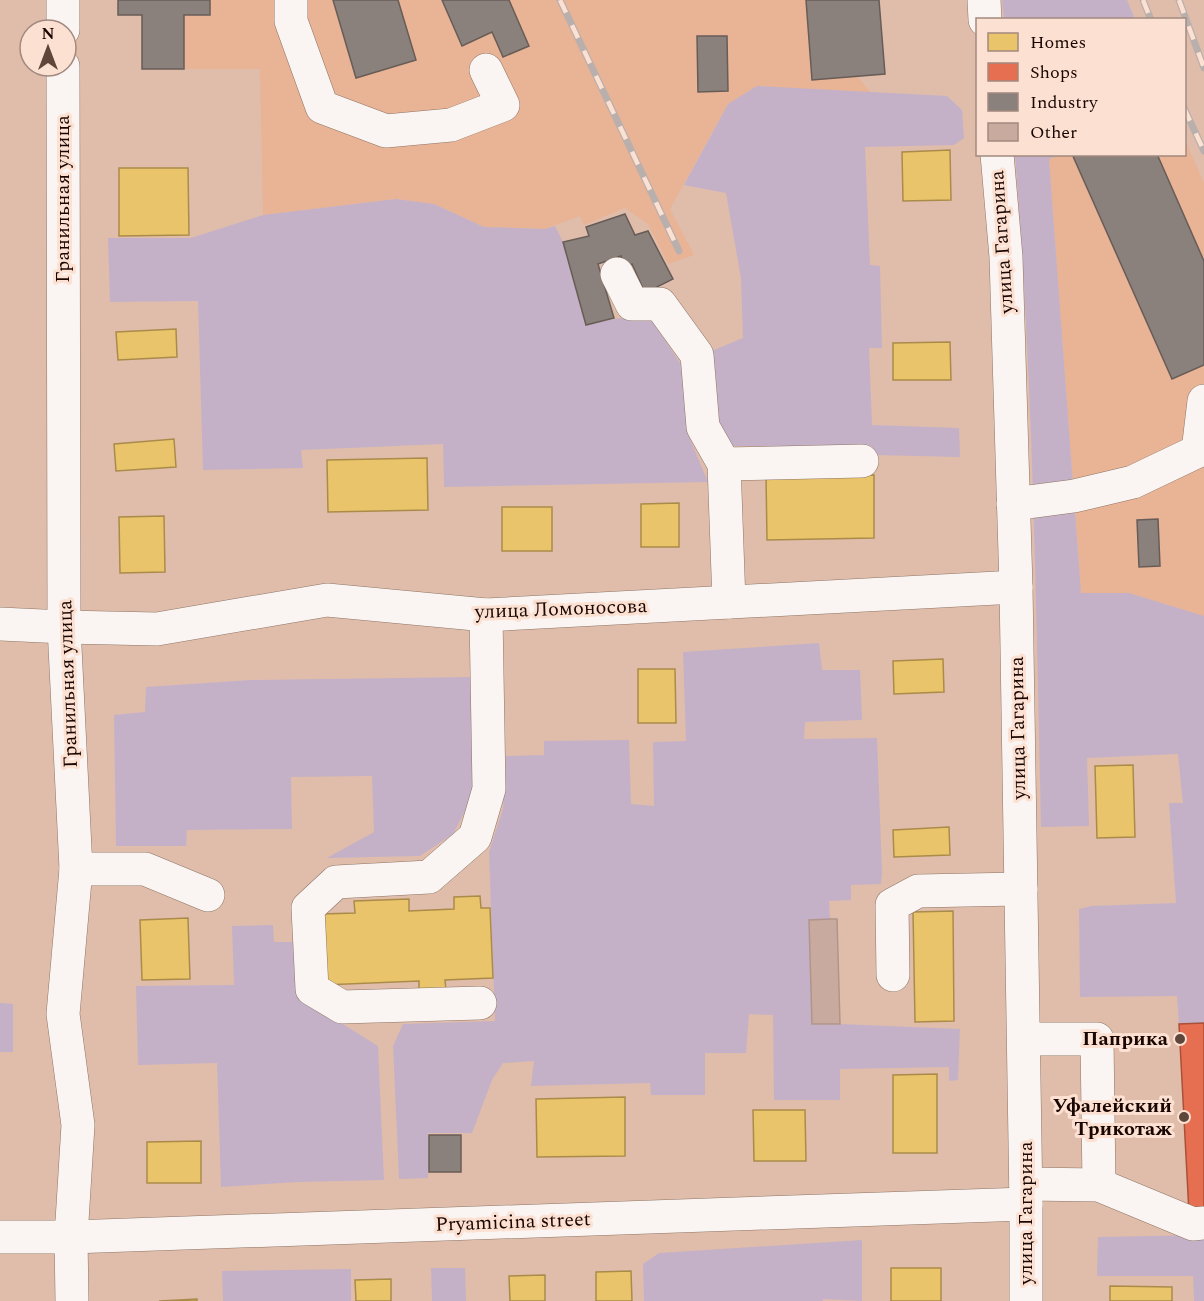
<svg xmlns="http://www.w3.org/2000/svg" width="1204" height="1301" font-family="Spectral,serif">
  <rect width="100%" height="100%" fill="#e0bdaa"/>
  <!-- built -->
  <g fill="#e9b395">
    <path d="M118 0H879L885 74 858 77 871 93 757 86 728 104 670 209 694 255 668 264 648 224 625 208 584 225 580 216 545 229 484 227 434 204 396 199 263 215 260 69H142V15H118Z"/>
    <path d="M1185 140 1204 183V616L1129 593H1081L1049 159 1060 154H1184Z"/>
  </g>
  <!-- green -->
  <g fill="#c4b1c8">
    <path d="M1002 0H1127L1135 19H1004Z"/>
    <path d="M757 86 947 96 962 110 964 138 954 145 865 147 870 265 880 266 882 348H869L872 425 959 428 960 457 874 455 872 446H726L714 430 709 352 743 338 741 278 726 193 684 185 728 104Z"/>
    <path d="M1015 155H1060L1049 159 1081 593H1129L1204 616V1023L1179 1024 1177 996 1080 997 1079 909 1092 906 1176 903 1169 803H1183L1178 754 1087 758 1089 826 1041 827C1036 603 1033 378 1015 155Z"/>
    <path d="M396 199 434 204 484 227 545 229 555 226 563 242 586 325 614 319 649 316 684 369 690 439 708 482 444 487 443 444 301 450 303 468 203 470 198 301 110 302 108 238H191L263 215Z"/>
    <path d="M819 643 822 670H860L862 720 805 722 804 739 877 738 882 871 881 884 851 885V900L829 901 830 919 810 920 812 1024H840L960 1029 958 1080 949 1081V1067L840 1069V1100H774L773 1015 749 1014 746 1053H705V1095H651L650 1083 531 1086 534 1061 503 1063 492 1080 472 1133H428V1178L399 1179 393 1046 403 1024 495 1021 489 852 503 809 506 756 544 755V741L629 740 631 804 654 806 653 742 686 741 683 652Z"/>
    <path d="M472 677 475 792 453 834 420 856 327 858 374 832 372 776 291 777 292 829 187 830 186 846H116L114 715 145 712 146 687 250 680Z"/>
    <path d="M273 925 274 942H297L303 999 378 1046 384 1180 298 1182 221 1187 217 1063 138 1065 136 986 234 985 232 926Z"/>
    <path d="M0 1003 13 1004V1052H0Z"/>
    <path d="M1204 1235V1301H1194L1193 1276H1097L1098 1237Z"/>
    <path d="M862 1240V1301L823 1299V1301H644L643 1264 659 1253Z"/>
    <path d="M431 1268H465L466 1301H432Z"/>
    <path d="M351 1269V1301H223L222 1271Z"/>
  </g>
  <!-- homes -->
  <g fill="#e9c46a" stroke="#ab8b4a" stroke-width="1.5">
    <path d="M950 150 951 200 903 201 902 152Z"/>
    <path d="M119 168H188L189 235 119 236Z"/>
    <path d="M176 329 177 357 118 360 116 332Z"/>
    <path d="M950 342 951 380H893V343Z"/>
    <path d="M174 439 176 467 116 471 114 444Z"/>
    <path d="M427 458 428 510 328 512 327 460Z"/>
    <path d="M874 475V538L767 540 766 476Z"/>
    <path d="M679 503V547H641V504Z"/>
    <rect x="502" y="507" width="50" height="44"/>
    <path d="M164 516 165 572 120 573 119 517Z"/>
    <path d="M943 659 944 692 894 694 893 661Z"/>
    <path d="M638 669H675L676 723H638Z"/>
    <path d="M1133 765 1135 837 1097 838 1095 766Z"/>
    <path d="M949 827 950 855 894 857 893 830Z"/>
    <path d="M480 896 481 908H490L493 978 445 980 446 991 419 992V981L323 985 321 914 355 913 354 901 409 899V911L454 909V897Z"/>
    <path d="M953 911 954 1021 915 1022 913 912Z"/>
    <path d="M188 918 190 979 142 980 140 920Z"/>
    <path d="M937 1074V1153H893V1075Z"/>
    <path d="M625 1097V1156L537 1157 536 1099Z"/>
    <path d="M753 1110H805L806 1161H754Z"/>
    <path d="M201 1141V1183H147V1142Z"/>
    <rect x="891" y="1268" width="50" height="33"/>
    <path d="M631 1271 632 1301H596V1272Z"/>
    <path d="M545 1275V1301H510L509 1276Z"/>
    <path d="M391 1279V1301H356L355 1280Z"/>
    <path d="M1110 1286 1172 1287V1301H1110Z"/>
    <path d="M197 1299V1301H159Z"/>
  </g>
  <!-- shops -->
  <path fill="#e76f51" stroke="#aa5039" stroke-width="1.5" d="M1204 1023V1212L1189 1213 1179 1024Z"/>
  <!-- industry -->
  <g fill="#8a817c" stroke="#685c57" stroke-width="1.5">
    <path d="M118 0H210V15H184V69H142V15H118Z"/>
    <path d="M333 0H398L416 60 356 78Z"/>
    <path d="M442 0H509L529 46 503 57 492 32 462 46Z"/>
    <path d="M806 0H879L885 74 812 80Z"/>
    <path d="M697 36H727L728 91 698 92Z"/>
    <path d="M1072 154H1157L1204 261V365L1172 379Z"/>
    <path d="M625 214 635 235 648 231 673 279 645 293 632 264 625 267 621 256 598 264 614 318 586 325 563 242 589 236 586 227Z"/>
    <path d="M1158 519 1160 566 1139 567 1137 520Z"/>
    <rect x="429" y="1135" width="32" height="37"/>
  </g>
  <!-- building -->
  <path fill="#c9aa9f" stroke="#b1958b" stroke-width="1.5" d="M830 919H837L840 1024H812L809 920Z"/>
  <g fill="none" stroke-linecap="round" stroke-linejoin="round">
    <!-- minor casing -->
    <g stroke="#8e7465" stroke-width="34">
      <g id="minor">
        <path d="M63 0V30"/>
        <path d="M291 0V21L322 107 386 131 451 125 503 105 486 70"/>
        <path d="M984 0 985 20"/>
        <path d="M63 66 64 627 76 869 63 1014 78 1125 71 1237 72 1301"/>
        <path d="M997 154 1006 257 1016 587 1026 1204V1301"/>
        <path d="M617 274 632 304H660L697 355 703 427 724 464 729 602"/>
        <path d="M724 464 862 461"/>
        <path d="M1013 504 1074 496 1133 482 1198 451 1204 401"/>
        <path d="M0 624 64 627 157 629 327 600 486 615 1016 587"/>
        <path d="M76 869H145L208 895"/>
        <path d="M893 975 892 905 918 891 1021 889"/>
        <path d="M480 1003 342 1007 312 989 308 908 336 882 429 877 475 837 489 789 486 615"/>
        <path d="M1024 1039H1097L1099 1185"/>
        <path d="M1026 1184 1099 1185 1193 1224 1204 1223"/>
        <path d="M0 1237H71L1026 1204"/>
      </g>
    </g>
    <!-- minor -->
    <use href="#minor" stroke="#faf5f2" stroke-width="33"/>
    <!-- rail casing -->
    <g stroke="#b9b0ad" stroke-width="7">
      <g id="rail">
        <path d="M560 0 679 251"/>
        <path d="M1143 0 1151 20"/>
        <path d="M1179 0 1204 68"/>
        <path d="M1184 108 1204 151"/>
      </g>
    </g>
    <!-- rail -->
    <use href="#rail" stroke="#fce1d3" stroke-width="4.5" stroke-dasharray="14" stroke-linecap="butt"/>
  </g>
  <!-- markers -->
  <g fill="#5f463b" stroke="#fce1d3" stroke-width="2">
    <circle cx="1180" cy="1039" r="6"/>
    <circle cx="1184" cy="1117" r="6"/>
  </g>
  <g text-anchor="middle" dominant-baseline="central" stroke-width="6" stroke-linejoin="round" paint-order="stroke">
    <!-- street labels -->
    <g font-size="20" fill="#1a0600" stroke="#fce1d3">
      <text transform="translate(63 199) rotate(-90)">Гранильная улица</text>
      <text transform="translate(1002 242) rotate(-94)">улица Гагарина</text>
      <text transform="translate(561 609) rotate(-2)">улица Ломоносова</text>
      <text transform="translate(68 684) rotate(-92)">Гранильная улица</text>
      <text transform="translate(1018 728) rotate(-91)">улица Гагарина</text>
      <text transform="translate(1026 1213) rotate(-90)">улица Гагарина</text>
      <text transform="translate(513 1222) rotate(-2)">Pryamicina street</text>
    </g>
    <!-- poi labels -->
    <g font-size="20" font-weight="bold" fill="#1a0600" stroke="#fce1d3" text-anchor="end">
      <text x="1168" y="1039">Паприка</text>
      <text x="1172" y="1106">Уфалейский<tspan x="1172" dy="23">Трикотаж</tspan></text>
    </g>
  </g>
  <!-- legend -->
  <rect x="976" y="18" width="210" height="138" fill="#fce1d3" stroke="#a2897f" stroke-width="1.5"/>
  <rect x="988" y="33" width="30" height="18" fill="#e9c46a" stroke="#a2897f" stroke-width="1.5"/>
  <text x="1030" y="48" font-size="18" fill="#1a0600">Homes</text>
  <rect x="988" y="63" width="30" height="18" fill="#e76f51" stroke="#a2897f" stroke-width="1.5"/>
  <text x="1030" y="78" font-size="18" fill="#1a0600">Shops</text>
  <rect x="988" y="93" width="30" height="18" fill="#8a817c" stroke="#a2897f" stroke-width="1.5"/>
  <text x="1030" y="108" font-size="18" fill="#1a0600">Industry</text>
  <rect x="988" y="123" width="30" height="18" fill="#c9aa9f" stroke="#a2897f" stroke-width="1.5"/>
  <text x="1030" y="138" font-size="18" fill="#1a0600">Other</text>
  <!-- north arrow -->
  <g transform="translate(48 48)"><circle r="28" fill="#fce1d3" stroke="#a2897f" stroke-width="1.5"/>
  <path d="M0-4.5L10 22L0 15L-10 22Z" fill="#5f463b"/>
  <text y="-9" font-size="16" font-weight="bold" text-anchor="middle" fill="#1a0600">N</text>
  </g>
</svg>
